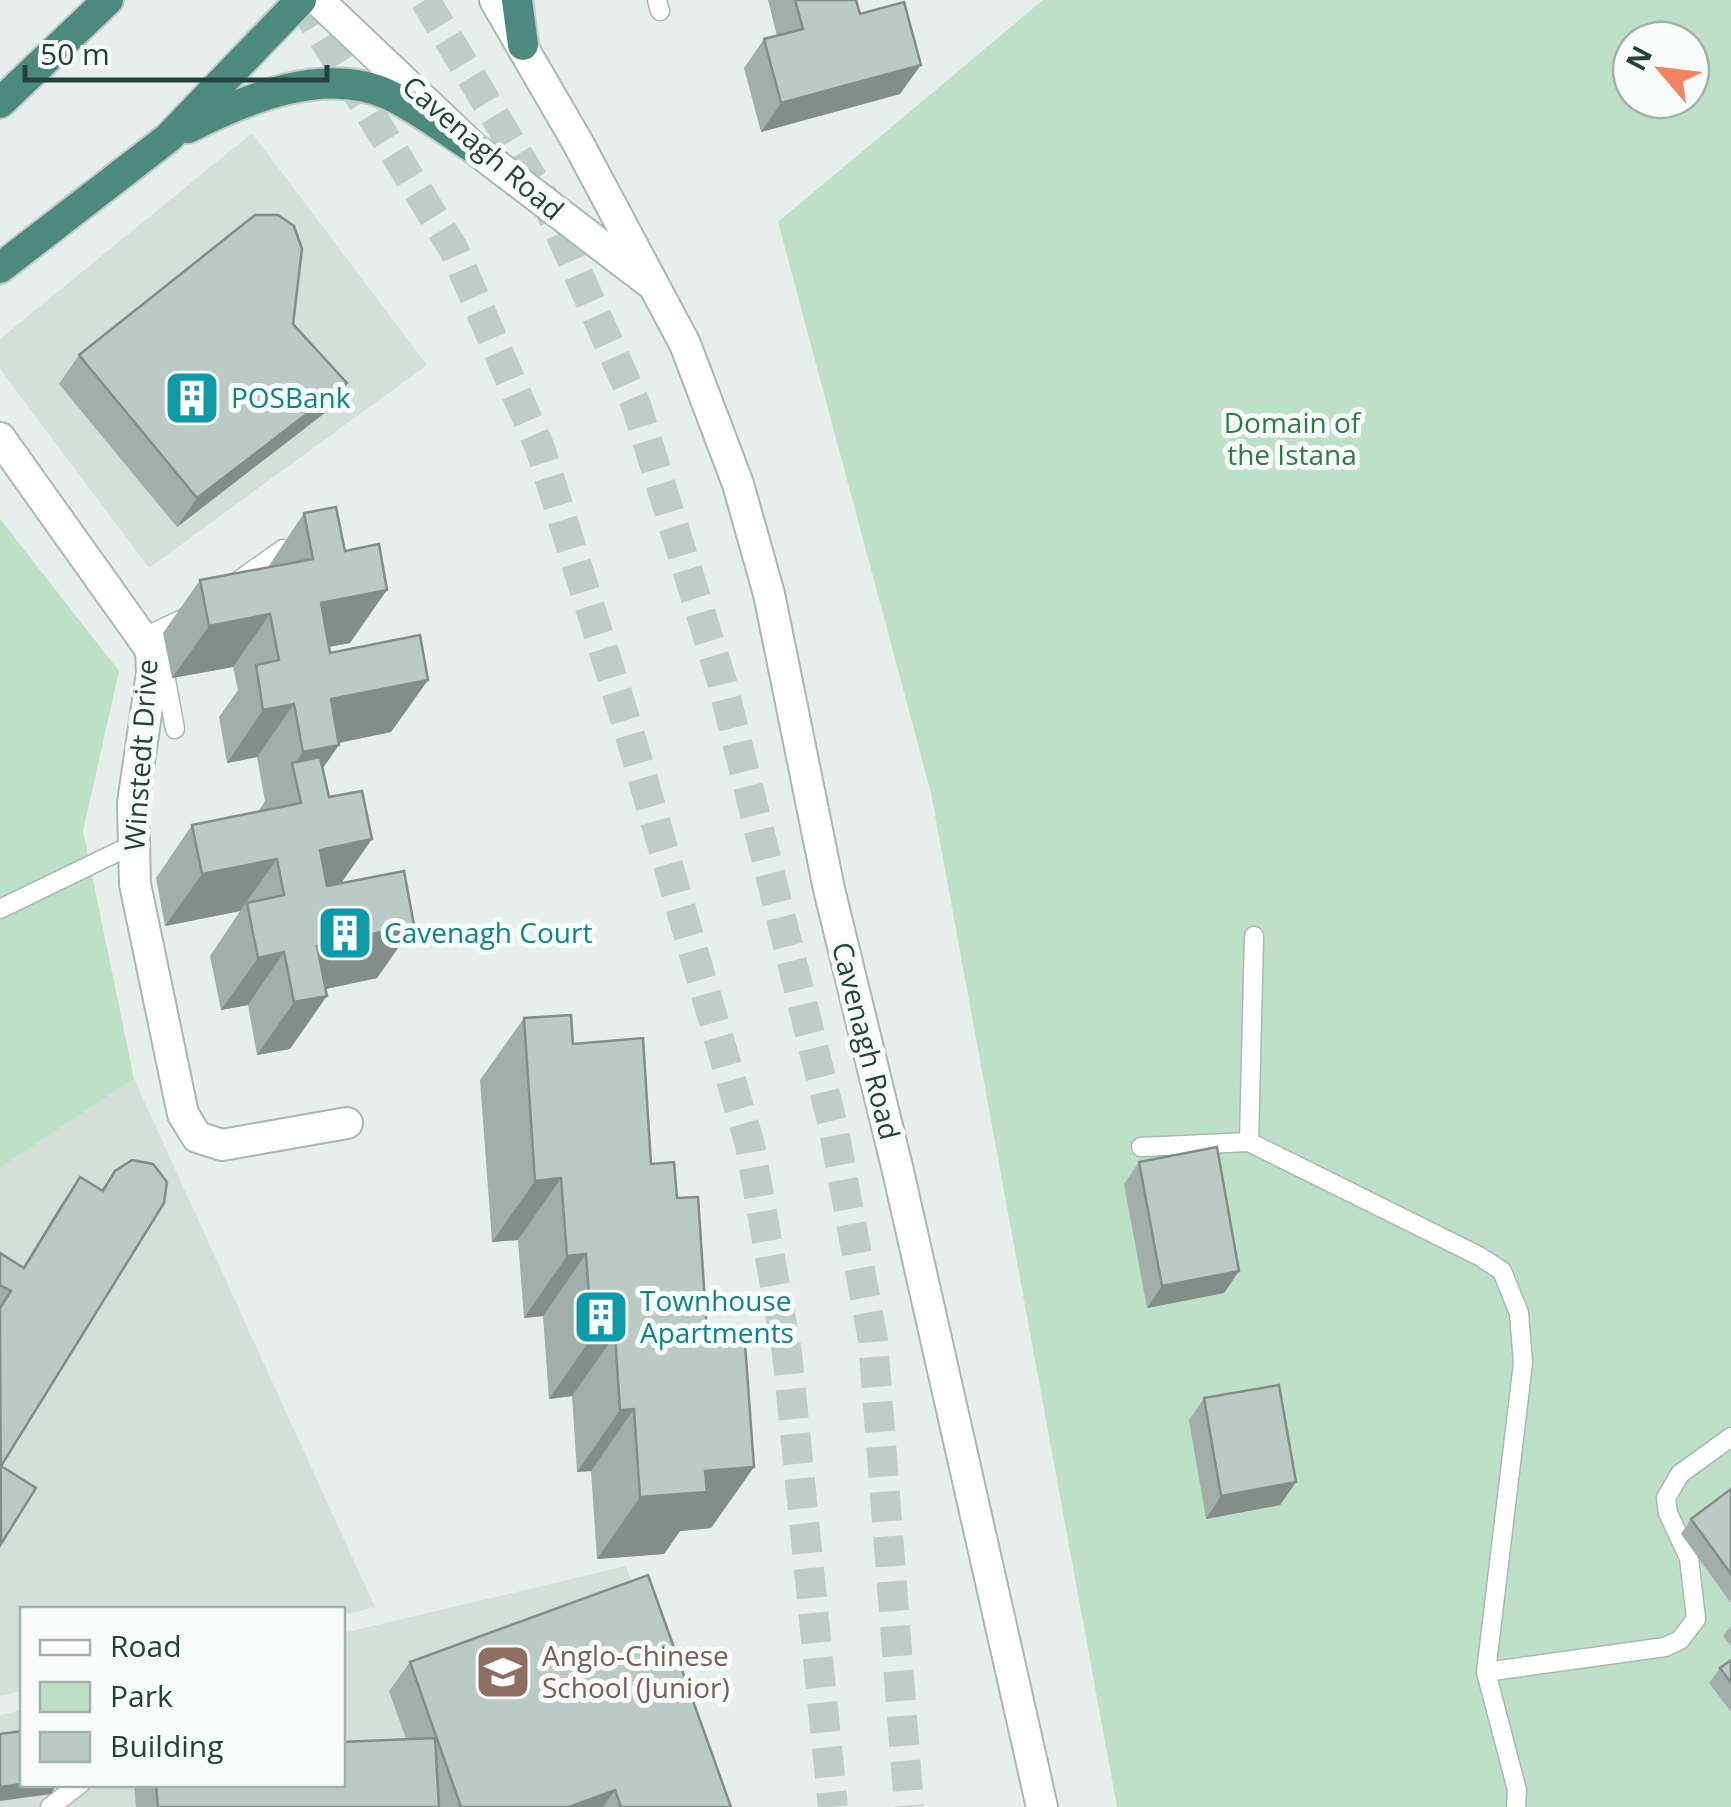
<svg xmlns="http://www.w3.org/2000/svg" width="1731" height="1807" font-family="'Open Sans',sans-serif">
<rect width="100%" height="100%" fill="#e6efeb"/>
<g fill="#d4dfda">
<polygon points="252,133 427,365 149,568 0,369 0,339"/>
<polygon points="134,1079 375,1607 343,1615 342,1610 22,1610 22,1691 0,1696 0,1168"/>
<polygon points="626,1566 711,1807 0,1807 0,1715 22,1710 22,1784 342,1784 343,1633"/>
</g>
<g fill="#bfe0c8" fill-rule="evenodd">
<path d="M1043,0H1731V1807H1117L931,793L778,222ZM1631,40H1691V100H1631Z"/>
<polygon points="0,519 119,671 83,831 134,1079 0,1168"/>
</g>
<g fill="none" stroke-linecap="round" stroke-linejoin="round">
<g stroke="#bfccc8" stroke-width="30" stroke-dasharray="30 15" stroke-linecap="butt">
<polyline points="300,0 453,248 540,448 627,725 750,1145 787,1353 833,1807"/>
<polyline points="425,0 546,201 636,405 722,682 833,1126 873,1340 909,1807"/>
</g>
<g stroke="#a8b8b2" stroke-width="21">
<g id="service">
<polyline points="657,0 660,11"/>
<polyline points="235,583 283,549"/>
<polyline points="175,729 157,631 189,616"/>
<polyline points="0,909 132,845"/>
<polyline points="1249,1142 1254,936"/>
<polyline points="1141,1147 1249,1142 1479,1256 1502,1271 1519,1313 1523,1363 1486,1672 1517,1790 1516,1807"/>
<polyline points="1486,1672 1665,1647 1680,1640 1696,1619 1689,1558 1668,1513 1666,1498 1680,1474 1731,1437"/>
<polyline points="50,1807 80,1784"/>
</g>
</g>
<g stroke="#a8b8b2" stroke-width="34">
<polyline id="minor" points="0,438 151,650 152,673 133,803 135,884 183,1114 197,1137 222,1145 347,1123"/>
</g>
<g stroke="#a8b8b2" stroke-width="34">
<g id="tertiary">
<polyline points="318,0 475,149 649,282"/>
<polyline points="495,0 578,143 685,344 738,484 769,594 829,889 898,1171 1042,1807"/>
</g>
</g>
<g stroke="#c2cac8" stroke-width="34">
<g id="trunk">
<polyline points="517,0 523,45"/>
<polyline points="0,103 108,0"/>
<path d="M188,128C246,99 324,65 389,95C419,109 447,131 475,149"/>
<polyline points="0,268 168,138 301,0"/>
</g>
</g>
<use href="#service" stroke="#fff" stroke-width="18"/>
<use href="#minor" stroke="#fff" stroke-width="30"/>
<use href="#tertiary" stroke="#fff" stroke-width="30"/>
<use href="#trunk" stroke="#4c8a7c" stroke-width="30"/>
</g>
<g fill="#a1aea9">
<polygon points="768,0 856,0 860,14 900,94 761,132 744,68 764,39 777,36"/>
<polygon points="293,324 347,383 326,412 177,527 59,384 79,355"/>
<polygon points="304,513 350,643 329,647 330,653 428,680 391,732 339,743 339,745 323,768 341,883 414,925 377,978 326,989 290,1049 257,1055 248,1005 221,1010 210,956 240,911 165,926 156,878 192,825 258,812 265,801 257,757 227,763 219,717 238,690 233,667 172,678 163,633 200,580 268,567"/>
<polygon points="524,1018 573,1044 651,1164 677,1198 708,1347 754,1467 711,1528 680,1531 664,1554 597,1559 591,1471 577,1472 572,1396 549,1399 543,1316 524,1318 518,1240 492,1242 480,1080"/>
<polygon points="1139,1162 1239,1271 1224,1293 1147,1308 1124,1184"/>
<polygon points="115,1171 1,1466 36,1488 0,1545 0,1253 23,1267 60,1206 80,1177 101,1190"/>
<polygon points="1204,1398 1296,1482 1280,1505 1206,1519 1189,1420"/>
<polygon points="1731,1489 1731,1603 1681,1534 1691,1519"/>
<polygon points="1731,1626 1731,1646 1723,1636"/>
<polygon points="1731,1660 1731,1712 1709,1683 1720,1668"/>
<polygon points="410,1662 731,1807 136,1807 134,1784 342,1784 406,1739 389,1691"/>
</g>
<g fill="#838d89">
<polygon points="921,65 900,94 761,132 781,103"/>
<polygon points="347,383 326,412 177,527 197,498"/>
<polygon points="387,590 350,643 284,655 321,603"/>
<polygon points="270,614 233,667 172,678 209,626"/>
<polygon points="428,680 391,732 303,750 331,699"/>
<polygon points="294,704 257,757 227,763 263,710"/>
<polygon points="339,745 302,797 293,766 303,752"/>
<polygon points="372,839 335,892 283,903 320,850"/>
<polygon points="277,859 240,911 165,926 202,874"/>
<polygon points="414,925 377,978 293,996 317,946"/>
<polygon points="284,952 248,1005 221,1010 258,958"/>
<polygon points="327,996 290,1049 257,1055 294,1002"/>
<polygon points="561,1178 518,1240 492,1242 535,1181"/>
<polygon points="586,1254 543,1316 524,1318 567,1256"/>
<polygon points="1239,1271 1224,1293 1147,1308 1162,1286"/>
<polygon points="615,1335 572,1396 549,1399 592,1337"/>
<polygon points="634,1409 591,1471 577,1472 620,1410"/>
<polygon points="754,1467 711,1528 680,1531 664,1554 597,1559 640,1497 705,1471"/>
<polygon points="1296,1482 1280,1505 1206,1519 1221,1496"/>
<polygon points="22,1784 57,1784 51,1794 0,1801 0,1787"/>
<polygon points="615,1790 603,1807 569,1807"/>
</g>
<g fill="#bbcac4" stroke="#838d89" stroke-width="2.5">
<polygon points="795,0 856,0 860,14 904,2 921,65 781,103 764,39 803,29"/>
<polygon points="255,215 278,215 294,226 302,249 293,324 347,383 197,498 79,355"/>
<polygon points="336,507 345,551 379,544 387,590 321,603 330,653 420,635 428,680 331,699 339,745 303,752 294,704 263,710 256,665 279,660 270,614 209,626 200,580 313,559 304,513"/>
<polygon points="320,757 329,797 362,791 372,839 320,850 327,886 404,871 414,925 317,946 327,996 294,1002 284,952 258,958 247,903 284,895 277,859 202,874 192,825 301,803 292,763"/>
<polygon points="571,1015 573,1044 643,1038 651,1164 674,1162 677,1198 698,1197 708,1347 745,1344 754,1467 705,1471 707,1492 640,1497 634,1409 620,1410 615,1335 592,1337 586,1254 567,1256 561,1178 535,1181 524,1018"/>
<polygon points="1217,1147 1239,1271 1162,1286 1139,1162"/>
<polygon points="132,1160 153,1164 167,1182 164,1203 1,1466 36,1488 1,1544 0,1308 11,1291 0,1285 0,1253 24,1268 80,1177 103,1191 115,1171"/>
<polygon points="1279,1385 1296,1482 1221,1496 1204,1398"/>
<polygon points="1731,1489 1731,1574 1691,1519"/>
<polygon points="648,1575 731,1807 621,1807 615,1790 569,1807 461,1807 410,1662"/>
<polygon points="1731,1660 1731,1683 1720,1668"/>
<polygon points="22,1731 22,1784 0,1787 0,1734"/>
<polygon points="435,1738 439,1807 158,1807 156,1784 342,1784 342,1742"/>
</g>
<defs>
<g id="building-square" transform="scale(2.875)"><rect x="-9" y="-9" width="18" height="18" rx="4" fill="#0f9aa8" stroke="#f7fbf9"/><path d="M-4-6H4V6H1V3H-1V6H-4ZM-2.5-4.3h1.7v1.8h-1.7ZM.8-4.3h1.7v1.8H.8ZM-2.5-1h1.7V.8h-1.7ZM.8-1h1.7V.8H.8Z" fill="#fff"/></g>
<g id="school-square" transform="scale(2.875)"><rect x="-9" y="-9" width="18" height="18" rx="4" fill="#8d6e63" stroke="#f7fbf9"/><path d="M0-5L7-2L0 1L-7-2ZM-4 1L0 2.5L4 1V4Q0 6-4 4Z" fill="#fff"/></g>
</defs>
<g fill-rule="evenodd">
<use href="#building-square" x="192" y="398"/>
<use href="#building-square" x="345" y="933"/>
<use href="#building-square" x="601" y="1317"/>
<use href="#school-square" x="503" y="1672"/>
</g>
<g text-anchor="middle" stroke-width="10" stroke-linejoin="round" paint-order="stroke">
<g font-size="28" fill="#24423a" stroke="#f7fbf9">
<text transform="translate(483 148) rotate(41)" y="10">Cavenagh Road</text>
<text transform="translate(141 755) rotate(-86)" y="10">Winstedt Drive</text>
<text transform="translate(866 1041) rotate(76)" y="10">Cavenagh Road</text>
</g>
<g font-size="28" fill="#0d838f" stroke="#f7fbf9" text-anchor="start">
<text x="231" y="408">POSBank</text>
<text x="384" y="943">Cavenagh Court</text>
<text x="640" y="1311">Townhouse<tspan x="640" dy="32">Apartments</tspan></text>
</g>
<g font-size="28" fill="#2d7a4b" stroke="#f7fbf9">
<text x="1292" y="433">Domain of<tspan x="1292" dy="32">the Istana</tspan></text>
</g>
<g font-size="28" fill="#785e54" stroke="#f7fbf9" text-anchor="start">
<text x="542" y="1666">Anglo-Chinese<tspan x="542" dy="32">School (Junior)</tspan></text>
</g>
</g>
<rect x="20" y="1607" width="325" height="180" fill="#f7fbf9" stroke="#a3b1ad" stroke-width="2.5"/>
<rect x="40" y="1640" width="50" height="15" fill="#ffffff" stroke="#a3b1ad" stroke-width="2.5"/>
<text x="110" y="1657" font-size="30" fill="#24423a">Road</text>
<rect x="40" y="1682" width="50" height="30" fill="#bfe0c8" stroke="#a3b1ad" stroke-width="2.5"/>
<text x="110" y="1707" font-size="30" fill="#24423a">Park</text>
<rect x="40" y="1732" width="50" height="30" fill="#bbcac4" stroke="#a3b1ad" stroke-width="2.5"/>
<text x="110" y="1757" font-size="30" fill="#24423a">Building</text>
<g transform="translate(1661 70) rotate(298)"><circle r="48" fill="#f7fbf9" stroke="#a3b1ad" stroke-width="2.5"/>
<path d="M0-8L18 38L0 25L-18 38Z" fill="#f4845f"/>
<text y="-15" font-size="28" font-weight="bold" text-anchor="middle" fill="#24423a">N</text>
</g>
<path d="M25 65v15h302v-15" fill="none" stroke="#24423a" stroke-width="5"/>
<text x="40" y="65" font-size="30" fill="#24423a" stroke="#f7fbf9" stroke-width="8" paint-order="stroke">50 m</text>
</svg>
